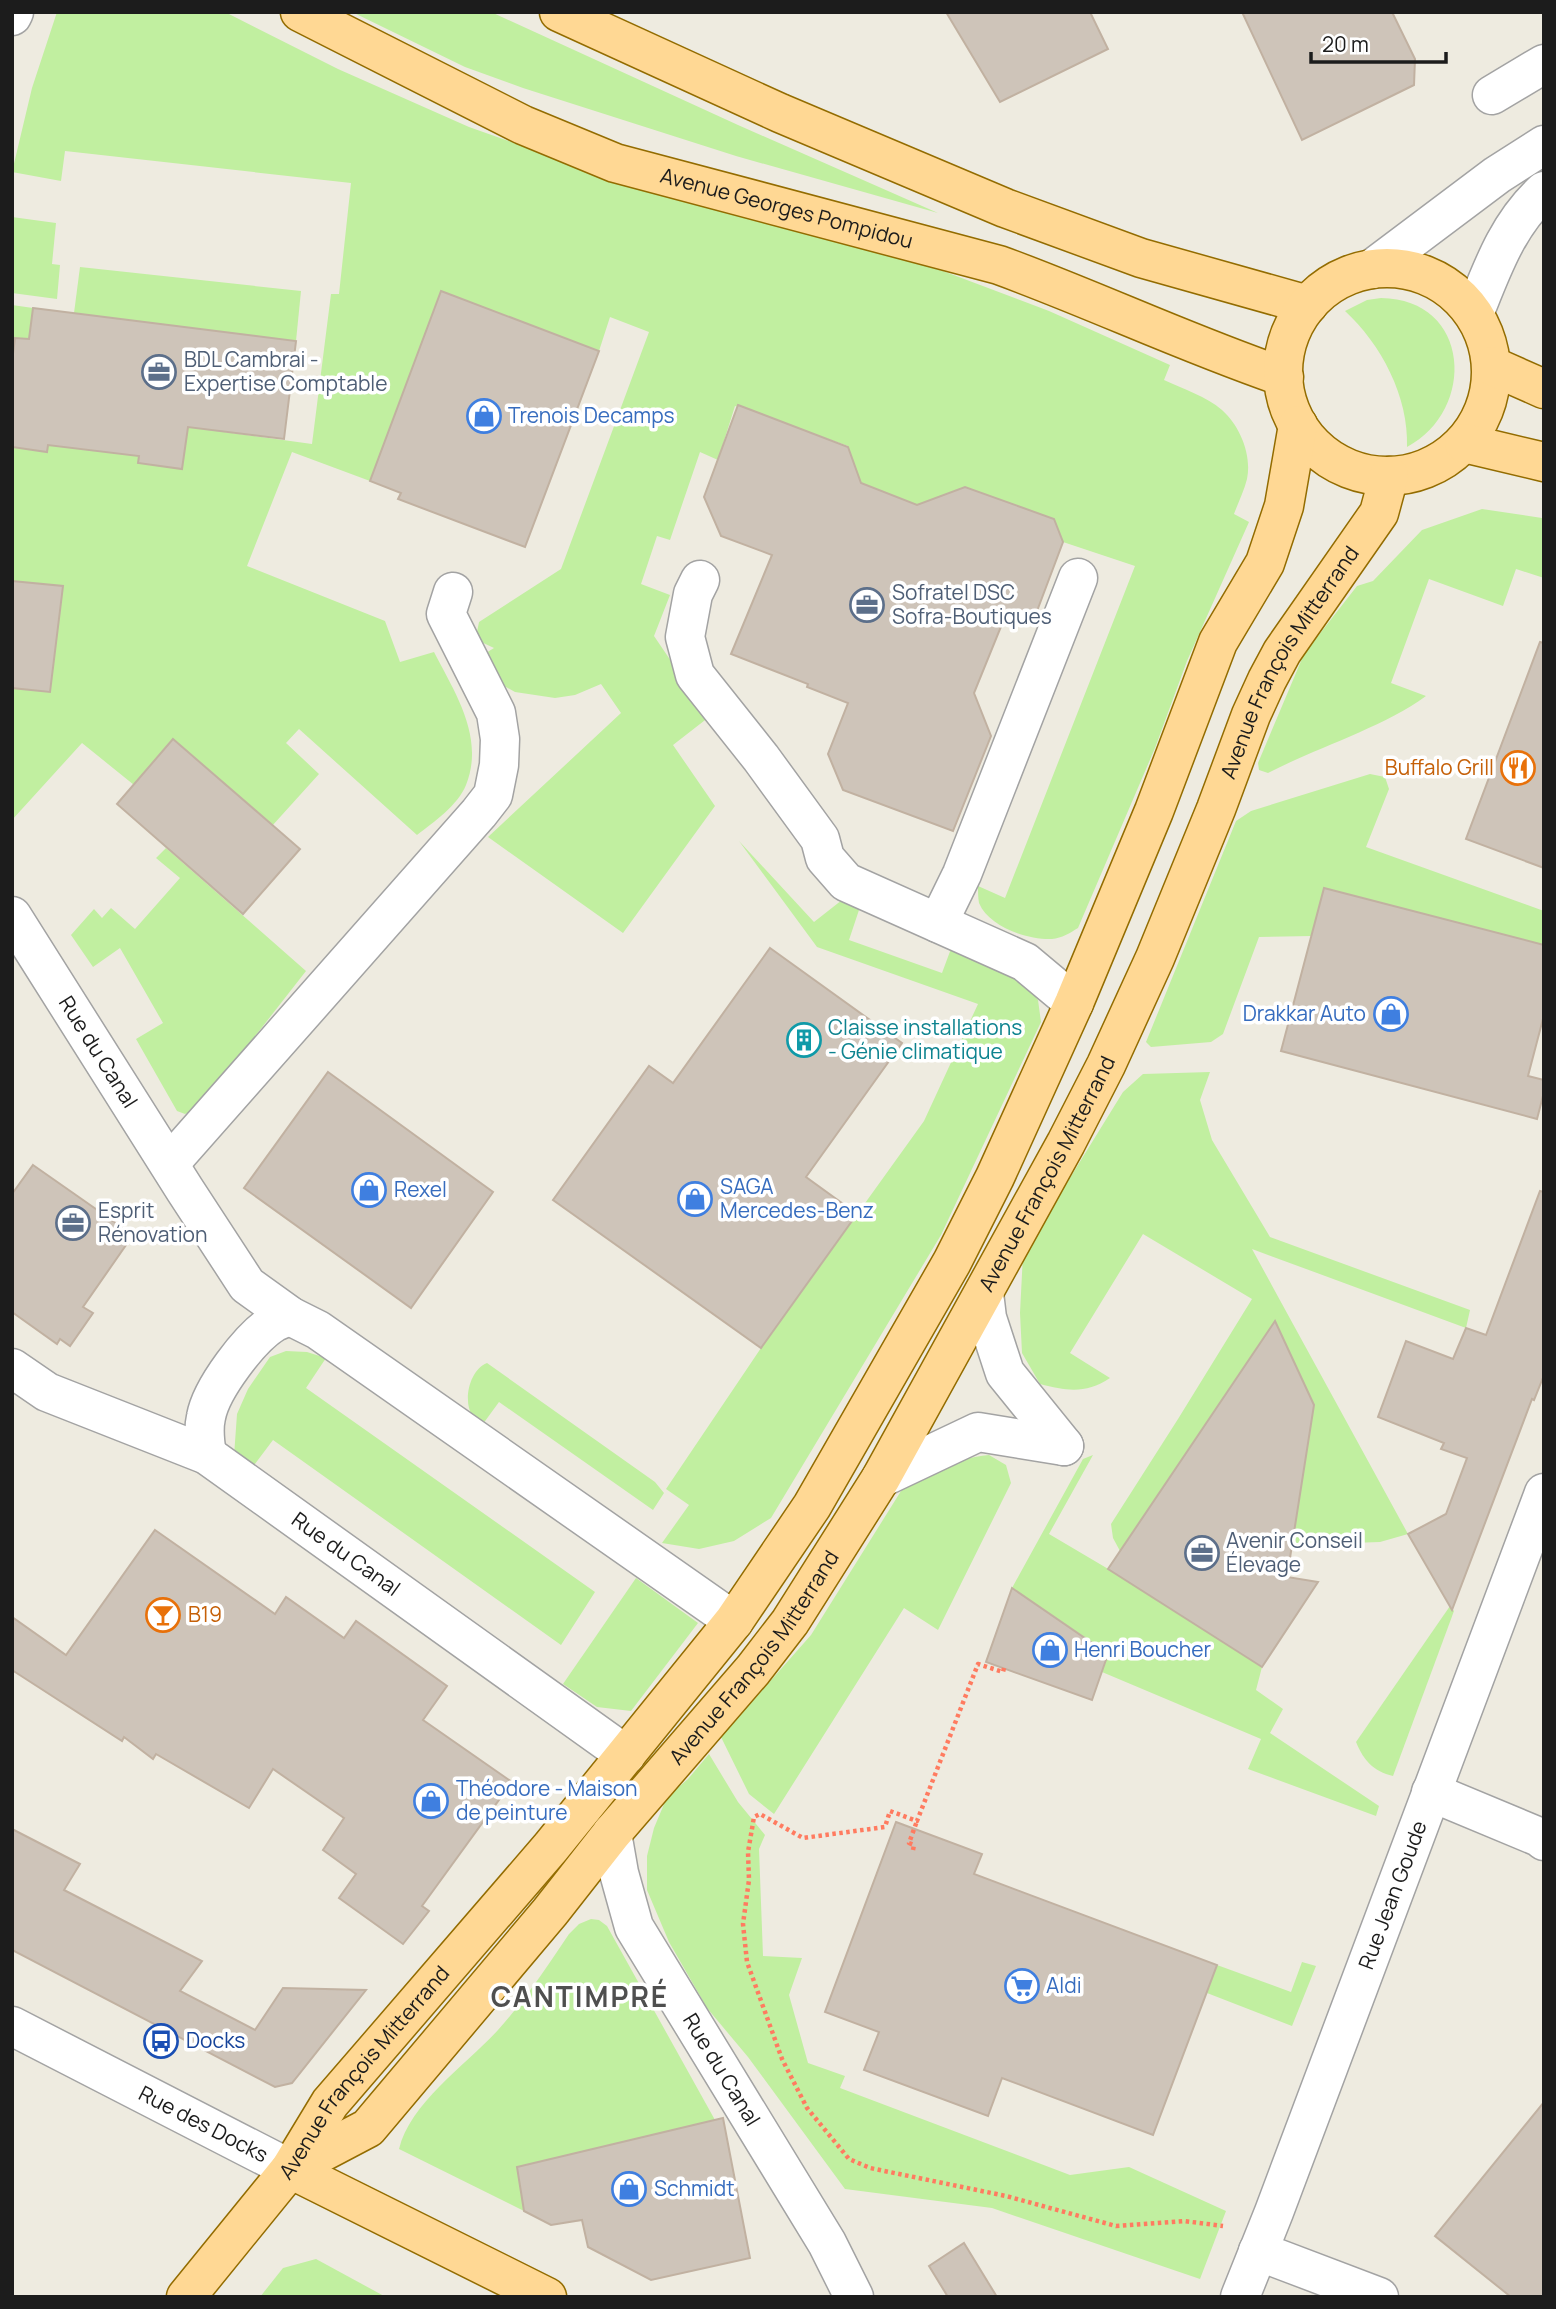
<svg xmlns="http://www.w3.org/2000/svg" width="1556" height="2309" font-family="Manrope,sans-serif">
<rect width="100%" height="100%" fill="#eeebe0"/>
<g fill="#c1efa0">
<path d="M57,12H225L338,69L469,127L610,177L943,271L1049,311L1170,365L1164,380C1183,389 1206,396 1222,410C1240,426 1252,455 1247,479C1244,491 1238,503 1234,514L1249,522L1187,661L1155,748L1078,928C1070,933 1062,938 1052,939C1028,940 989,927 979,903C978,898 978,891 978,886L1005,898L1135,566L1063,542L1054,519L927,509L861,483L848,446L735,406L718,460L700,452L670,540L657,536L641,584L670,595L654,636L709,717L673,745L715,806L623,933L488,837L621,713L601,684L575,695L555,698L515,692L497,682L481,656L494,648L479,641L477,632L479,622L561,569L649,332L610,317L599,351L442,292L370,481L292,452L247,566L385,621L400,662L434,652C455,693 485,737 466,785C458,805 434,822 417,835L299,729L286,743L319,774L272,826L134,785L82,743L12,820V688L50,692L62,587L12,581V447L47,451L48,445L139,456L138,463L182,469L188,427L312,444L331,294H339L351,183L65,151L61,181L12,172L32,88Z"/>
<polygon points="352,12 491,12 738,125 938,213 736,156 523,88 465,67"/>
<polygon points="12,217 56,223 52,264 60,265 57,299 12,293"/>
<polygon points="80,267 301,291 296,341 74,313"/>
<path d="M1381,298C1471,299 1477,410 1407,447C1409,397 1381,344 1345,311L1367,300Z"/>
<polygon points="12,305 33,308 29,339 15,338 12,362"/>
<path d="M1482,509L1542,518L1544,515V578L1516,569L1503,606L1429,579L1391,683L1426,696C1382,728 1318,747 1268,773L1259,770L1258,763L1304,654L1357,586L1373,581L1422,530Z"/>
<polygon points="1370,774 1385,777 1389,789 1366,847 1544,911 1544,945 1325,888 1312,936 1259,937 1223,1034 1211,1042 1151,1047 1146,1042 1236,821 1251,811"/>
<polygon points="739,841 814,922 842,900 860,907 849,940 942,973 952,946 1022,978 1038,1000 1041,1022 941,1235 771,1518 734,1541 699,1549 662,1543 689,1505 666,1489 761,1348 924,1121 978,1004 817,947"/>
<polygon points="166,848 306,971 199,1108 185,1114 177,1111 136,1039 163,1023 120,948 93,967 71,935 94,909 102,918 111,908 135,929 180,878 156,858"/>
<path d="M1210,1072L1200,1100L1212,1140L1270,1237L1470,1310L1466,1328L1252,1249L1408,1534L1380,1542L1292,1545L1314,1405L1275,1322L1120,1551L1113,1538L1111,1524L1178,1419L1252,1299L1143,1234L1070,1353L1110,1378C1086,1394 1067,1391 1040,1384L1022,1353L1020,1313L1023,1254L1123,1092L1143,1074Z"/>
<polygon points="286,1351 307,1352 326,1358 306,1388 595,1592 561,1645 273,1440 252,1468 234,1456 237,1414 248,1389 270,1357"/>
<path d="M487,1363L655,1482L664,1493L653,1510L499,1402L480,1428C475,1422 471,1416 469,1408C465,1392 472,1369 487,1363Z"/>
<path d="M989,1455L1006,1465L1011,1483L938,1630L904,1608L774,1814L749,1794L721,1737L811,1635L901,1491C928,1470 954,1459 989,1455Z"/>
<polygon points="1093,1455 1049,1534 1154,1596 1262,1667 1256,1690 1283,1709 1270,1733 1379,1806 1376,1816 1248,1769 1261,1739 1102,1672 1108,1653 1012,1588 1083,1459"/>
<polygon points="636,1578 698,1623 631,1711 597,1707 563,1684"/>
<path d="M1450,1606L1454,1611L1393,1776C1373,1771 1364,1761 1356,1742Z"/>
<polygon points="709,1754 738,1802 765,1835 759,1849 763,1956 802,1958 789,1995 808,2063 845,2076 840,2088 1070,2175 1129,2167 1226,2211 1200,2279 992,2208 845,2189 748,2057 707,2008 669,1942 647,1890 647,1856 654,1828 667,1797 688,1779"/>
<path d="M591,1919L599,1920L607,1926L715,2120L517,2167L524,2211L399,2149C410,2103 466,2065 498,2030C525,2000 547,1967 569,1934L579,1924Z"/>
<polygon points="1302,1962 1316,1966 1292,2026 1207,1993 1217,1965 1291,1992"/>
<polygon points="316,2259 384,2296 384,2297 260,2297 283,2268"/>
</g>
<g fill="#cec4b9" stroke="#c1b1a1" stroke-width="2">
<polygon points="946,12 1090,12 1108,49 1000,102"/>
<polygon points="1242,12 1392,12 1415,59 1414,85 1302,140"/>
<polygon points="441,291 599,351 525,547 398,499 401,493 370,481"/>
<polygon points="33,308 296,341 284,439 188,427 182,469 138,463 139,456 48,445 47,452 12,447 12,362 15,338 29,339"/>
<polygon points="738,405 848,447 861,483 917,505 965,487 1054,519 1063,542 1037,611 1002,624 974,693 991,736 953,831 843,790 828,754 848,703 807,687 808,684 731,654 772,555 721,536 704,497"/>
<polygon points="12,581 63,586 50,692 12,688"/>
<polygon points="1540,642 1544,643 1544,868 1466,839"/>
<polygon points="173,739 300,849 243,914 117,804"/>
<polygon points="1324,888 1544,945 1544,1015 1528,1076 1544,1080 1544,1092 1537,1119 1281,1051"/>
<polygon points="770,948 902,1043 806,1177 857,1214 761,1348 553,1200 649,1066 673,1083"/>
<polygon points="328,1072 493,1192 411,1308 244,1188"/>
<polygon points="33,1165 133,1235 83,1307 93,1313 70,1346 60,1339 57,1344 12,1312 12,1194"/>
<polygon points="1540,1191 1544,1192 1544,1375 1534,1400 1532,1399 1452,1610 1408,1534 1446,1514 1467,1458 1441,1449 1444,1443 1378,1417 1406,1341 1453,1359 1466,1328 1486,1335"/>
<polygon points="1275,1321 1314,1405 1287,1577 1318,1582 1262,1667 1108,1569"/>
<polygon points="155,1530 275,1614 286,1597 344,1638 356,1621 447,1686 423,1720 512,1782 422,1906 429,1911 403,1944 339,1898 356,1874 323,1850 344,1818 273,1769 249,1808 156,1754 153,1759 124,1737 122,1741 12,1670 12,1617 66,1655"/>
<polygon points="1012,1588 1108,1654 1092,1700 986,1662"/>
<polygon points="896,1822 982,1854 974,1874 1217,1965 1153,2135 1002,2078 988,2116 864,2070 879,2032 825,2012"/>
<polygon points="12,1829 80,1864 64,1890 202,1961 180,1991 255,2030 283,1988 366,1990 292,2083 275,2087 12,1950"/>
<polygon points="1544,2102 1544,2297 1511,2297 1435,2236"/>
<polygon points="723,2118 750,2258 651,2280 588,2247 582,2220 551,2225 524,2211 517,2167"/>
<polygon points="964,2243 997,2297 948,2297 929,2266"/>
</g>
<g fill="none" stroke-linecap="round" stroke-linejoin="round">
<g stroke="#a3a3a3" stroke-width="41">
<g id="minor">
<polyline points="12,16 14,12"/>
<polyline points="1492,95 1544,64"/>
<polyline points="1372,269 1497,175 1544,145"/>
<path d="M1474,314C1492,269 1507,225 1544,191"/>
<polyline points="700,580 693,594 685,637 695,675 761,758 820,839 825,858 846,882 1025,962 1074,1003"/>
<path id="s1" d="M12,916L185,1190L247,1285L290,1316L318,1330L734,1621"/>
<polyline points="938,923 962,874 1078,578"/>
<polyline points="170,1163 479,813 493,795 499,765 500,739 496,713 446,614 453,592"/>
<polyline points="984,1293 987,1318 1005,1373 1064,1446"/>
<path id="s2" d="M12,1368L47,1392L207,1455L626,1755"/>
<path d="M207,1455C205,1443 203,1430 206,1417C211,1389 250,1337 275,1322C279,1320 285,1318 290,1316"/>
<polyline points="881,1478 978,1432 1064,1446"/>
<polyline points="1431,1792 1539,1837 1544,1841"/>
<path id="s3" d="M612,1833L619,1873L634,1927L827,2243L854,2297"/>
<path id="s4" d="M12,2026L290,2169"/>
<polyline points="1258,2251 1379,2297"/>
<path id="s5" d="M1240,2297L1274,2212L1544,1493"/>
</g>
</g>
<g stroke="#936c00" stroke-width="41">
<g id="major">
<path id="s6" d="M300,12L523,125L615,163L999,265C1095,300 1187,344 1284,377"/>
<polyline points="559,12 780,113 1005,208 1141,258 1308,305"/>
<circle cx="1387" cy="372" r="104"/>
<polyline points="1492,366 1544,389"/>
<polyline points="1464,443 1544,462"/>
<path id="s7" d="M292,2168L368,2128L550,1912L612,1833L753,1670L790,1622L881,1478L1066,1143L1106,1065L1155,958L1216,809L1251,715L1267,680L1282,652L1379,513L1389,476"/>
<polyline points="290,2169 547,2297"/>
<path id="s8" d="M186,2297L290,2169L330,2103L551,1847L734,1621L812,1506L952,1262L995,1177L1074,1003L1154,811L1218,642L1265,563L1284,506L1298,425"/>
</g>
</g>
<g stroke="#ff7b60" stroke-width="4.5" stroke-dasharray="3.5 3.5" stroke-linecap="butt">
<polyline points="1004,1668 1003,1672 978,1664 917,1821 890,1811 885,1827 803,1838 760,1814 754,1817 748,1852 749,1880 743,1924 747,1962 782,2059 807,2108 849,2159 870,2168 1006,2196 1116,2226 1184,2221 1223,2226"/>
<polyline points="913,1850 914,1845 909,1843 917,1821"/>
</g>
<use href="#minor" stroke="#fff" stroke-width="38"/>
<use href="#major" stroke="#ffd894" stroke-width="38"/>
</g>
<defs>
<g id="office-ring" transform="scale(1.75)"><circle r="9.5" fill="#fff" stroke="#5c6f8a" stroke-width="1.5"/><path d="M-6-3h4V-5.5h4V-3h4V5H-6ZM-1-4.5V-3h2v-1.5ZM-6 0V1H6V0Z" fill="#5c6f8a"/></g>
<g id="shop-ring" transform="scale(1.75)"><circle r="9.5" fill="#fff" stroke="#3f7fe0" stroke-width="1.5"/><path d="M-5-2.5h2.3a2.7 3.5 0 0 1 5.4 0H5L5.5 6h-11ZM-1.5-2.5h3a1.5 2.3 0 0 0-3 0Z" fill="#3f7fe0"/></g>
<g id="restaurant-ring" transform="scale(1.75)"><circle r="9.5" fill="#fff" stroke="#e8710a" stroke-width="1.5"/><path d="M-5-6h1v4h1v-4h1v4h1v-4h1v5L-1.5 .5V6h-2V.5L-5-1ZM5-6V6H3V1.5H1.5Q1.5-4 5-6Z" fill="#e8710a"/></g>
<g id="building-ring" transform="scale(1.75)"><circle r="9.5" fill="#fff" stroke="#0f9aa8" stroke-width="1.5"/><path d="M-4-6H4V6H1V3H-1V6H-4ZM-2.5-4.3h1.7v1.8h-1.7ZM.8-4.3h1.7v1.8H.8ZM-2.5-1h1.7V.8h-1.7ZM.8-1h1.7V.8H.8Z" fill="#0f9aa8"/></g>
<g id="bar-ring" transform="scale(1.75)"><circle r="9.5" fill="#fff" stroke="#e8710a" stroke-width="1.5"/><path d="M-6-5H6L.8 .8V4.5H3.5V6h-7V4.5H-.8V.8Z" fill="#e8710a"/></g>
<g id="supermarket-ring" transform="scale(1.75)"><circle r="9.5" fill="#fff" stroke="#3f7fe0" stroke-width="1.5"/><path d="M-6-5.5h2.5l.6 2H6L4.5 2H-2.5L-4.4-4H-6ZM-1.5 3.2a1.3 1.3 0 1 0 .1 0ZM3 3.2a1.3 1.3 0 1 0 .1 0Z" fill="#3f7fe0"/></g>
<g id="bus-ring" transform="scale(1.75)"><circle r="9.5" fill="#fff" stroke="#1a4fb4" stroke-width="1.5"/><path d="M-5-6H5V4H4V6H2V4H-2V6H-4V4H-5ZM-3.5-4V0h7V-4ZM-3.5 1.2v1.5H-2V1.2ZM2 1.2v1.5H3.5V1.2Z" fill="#1a4fb4"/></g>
</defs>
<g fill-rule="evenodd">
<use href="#office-ring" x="159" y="372"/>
<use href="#shop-ring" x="484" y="416"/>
<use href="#office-ring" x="867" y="605"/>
<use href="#restaurant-ring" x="1518" y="768"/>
<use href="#shop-ring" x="1391" y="1014"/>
<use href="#building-ring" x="804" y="1040"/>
<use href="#shop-ring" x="369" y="1190"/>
<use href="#shop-ring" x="695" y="1199"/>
<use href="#office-ring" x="73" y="1223"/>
<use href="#office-ring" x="1202" y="1553"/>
<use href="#bar-ring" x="163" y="1615"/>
<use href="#shop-ring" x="1050" y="1650"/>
<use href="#shop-ring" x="431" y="1801"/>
<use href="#supermarket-ring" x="1022" y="1986"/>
<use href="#bus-ring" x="161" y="2041"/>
<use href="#shop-ring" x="629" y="2189"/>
</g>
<g text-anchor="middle" stroke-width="7" stroke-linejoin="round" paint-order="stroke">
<g font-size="21" fill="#1c1c1c" stroke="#fff">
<text dy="7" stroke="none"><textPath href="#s6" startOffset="527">Avenue Georges Pompidou</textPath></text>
<text dy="7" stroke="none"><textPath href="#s7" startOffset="1829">Avenue François Mitterrand</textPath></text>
<text dy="7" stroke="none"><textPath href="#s1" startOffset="161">Rue du Canal</textPath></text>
<text dy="7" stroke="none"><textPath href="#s7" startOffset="1262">Avenue François Mitterrand</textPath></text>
<text dy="7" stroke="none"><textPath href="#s2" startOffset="385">Rue du Canal</textPath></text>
<text dy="7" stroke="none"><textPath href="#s7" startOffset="695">Avenue François Mitterrand</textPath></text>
<text dy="7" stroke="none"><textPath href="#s5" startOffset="430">Rue Jean Goude</textPath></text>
<text dy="7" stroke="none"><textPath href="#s8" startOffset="287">Avenue François Mitterrand</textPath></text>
<text dy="7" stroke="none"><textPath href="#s3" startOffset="264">Rue du Canal</textPath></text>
<text dy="7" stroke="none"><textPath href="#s4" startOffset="215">Rue des Docks</textPath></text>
</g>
<g font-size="21" fill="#4e5e75" stroke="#fff" text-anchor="start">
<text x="184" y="367">BDL Cambrai -<tspan x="184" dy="24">Expertise Comptable</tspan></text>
<text x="892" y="600">Sofratel DSC<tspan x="892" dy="24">Sofra-Boutiques</tspan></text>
<text x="98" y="1218">Esprit<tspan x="98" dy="24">Rénovation</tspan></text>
<text x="1226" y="1548">Avenir Conseil<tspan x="1226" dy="24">Élevage</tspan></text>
</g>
<g font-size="21" fill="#366cbe" stroke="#fff" text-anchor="start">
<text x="508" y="423">Trenois Decamps</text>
<text x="1366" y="1021" text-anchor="end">Drakkar Auto</text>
<text x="720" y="1194">SAGA<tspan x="720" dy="24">Mercedes-Benz</tspan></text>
<text x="394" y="1197">Rexel</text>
<text x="1074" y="1657">Henri Boucher</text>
<text x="456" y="1796">Théodore - Maison<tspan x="456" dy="24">de peinture</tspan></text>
<text x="1046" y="1993">Aldi</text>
<text x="654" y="2196">Schmidt</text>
</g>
<g font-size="21" fill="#c56008" stroke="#fff" text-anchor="end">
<text x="1494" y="775">Buffalo Grill</text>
<text x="188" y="1622" text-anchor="start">B19</text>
</g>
<g font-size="21" fill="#0d838f" stroke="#fff" text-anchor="start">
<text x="828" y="1035">Claisse installations<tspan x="828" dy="24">- Génie climatique</tspan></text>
</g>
<g font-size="21" fill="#164399" stroke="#fff" text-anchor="start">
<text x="186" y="2048">Docks</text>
</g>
<g font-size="28" font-weight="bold" letter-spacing="2" fill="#4f4f4f" stroke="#fff">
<text x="580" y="2007">CANTIMPRÉ</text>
</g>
</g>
<rect width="1556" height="2309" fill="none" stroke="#1c1c1c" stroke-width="28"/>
<path d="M1311 52v10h135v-10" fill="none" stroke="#1c1c1c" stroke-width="3.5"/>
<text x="1322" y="52" font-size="21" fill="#1c1c1c" stroke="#ffffff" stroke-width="5" paint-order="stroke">20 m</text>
</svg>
